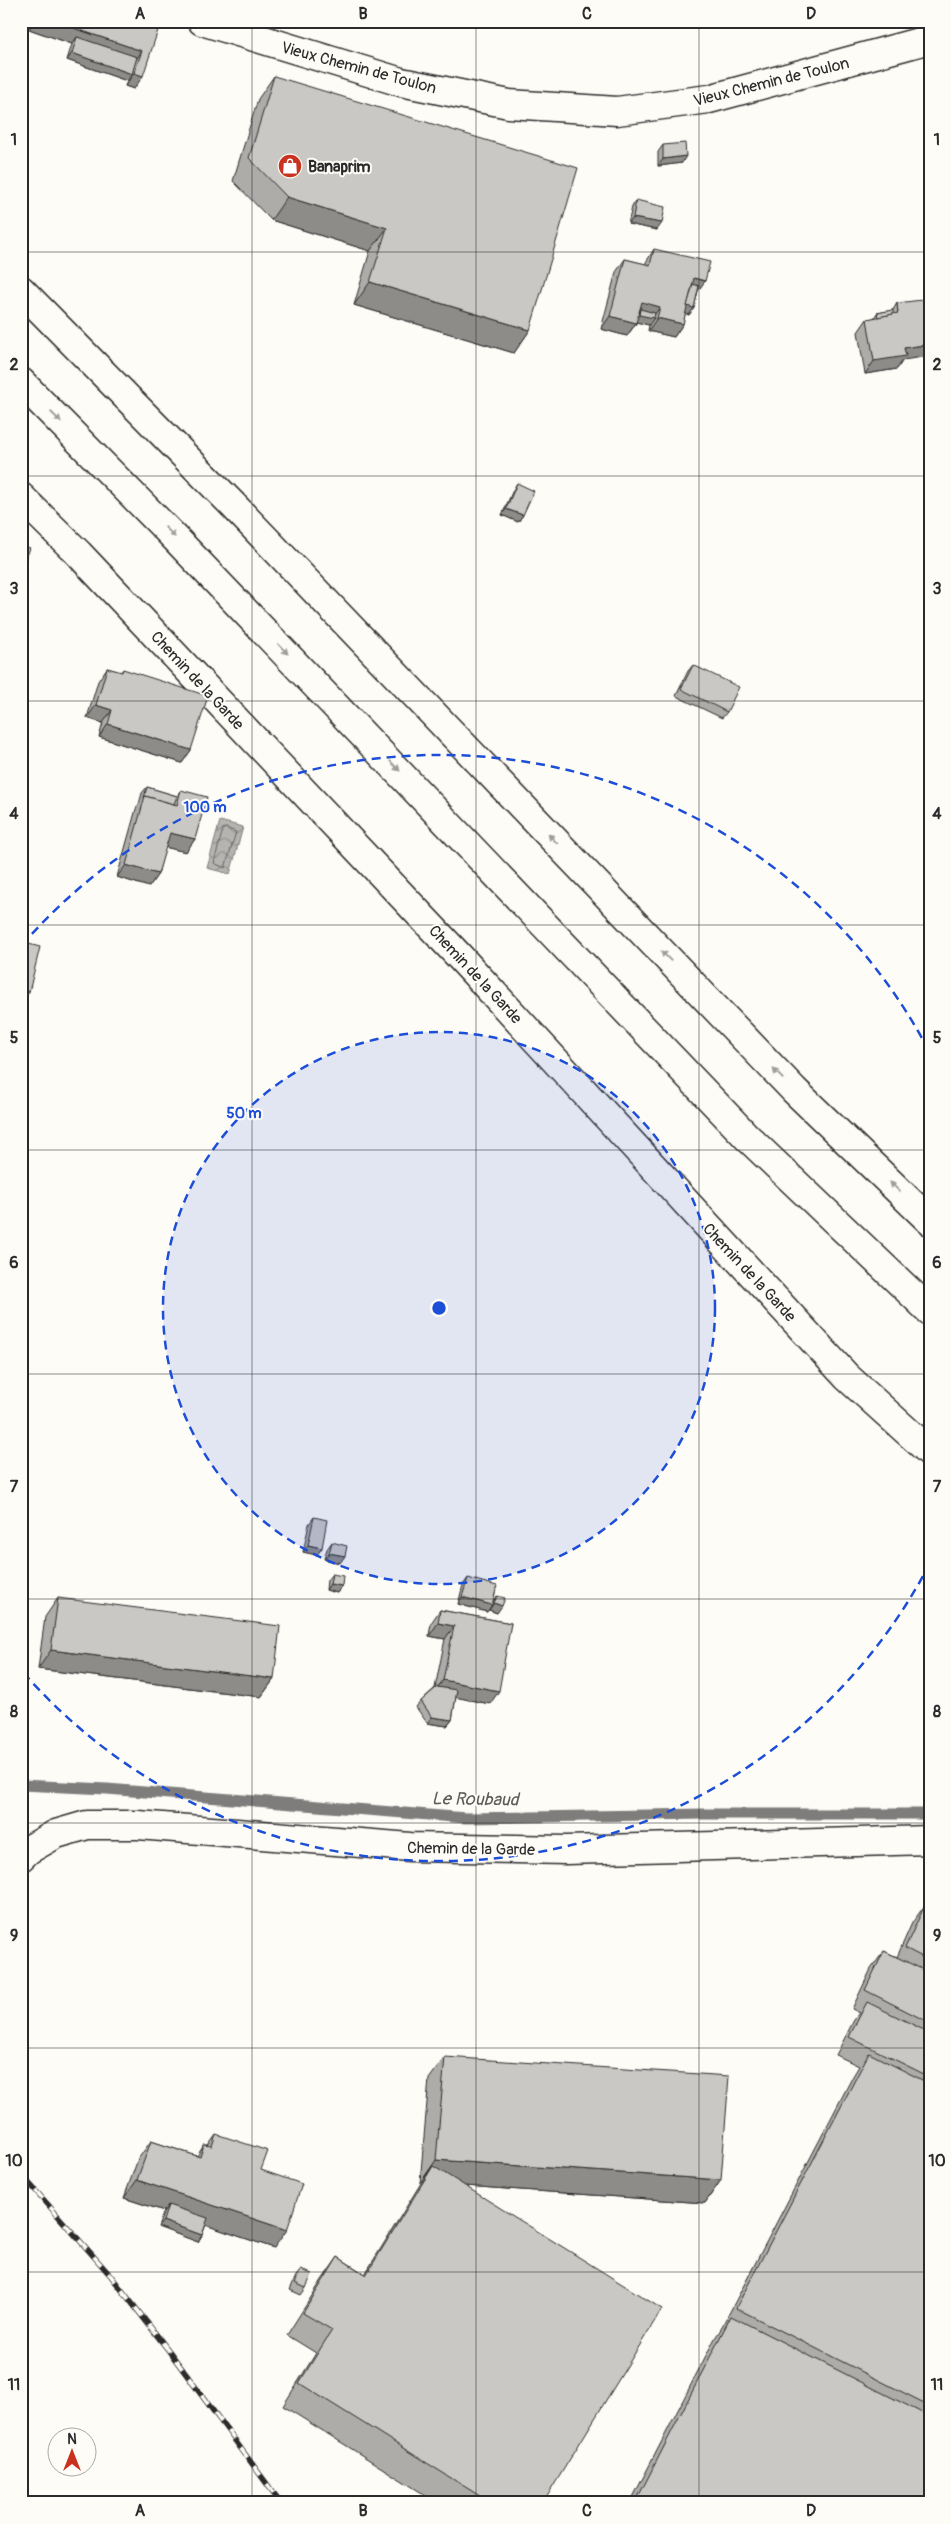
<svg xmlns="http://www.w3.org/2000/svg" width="951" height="2524" font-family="Pangolin,sans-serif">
<defs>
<pattern id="water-waves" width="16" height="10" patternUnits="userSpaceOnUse" patternTransform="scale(1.25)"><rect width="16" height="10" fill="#b5b4b1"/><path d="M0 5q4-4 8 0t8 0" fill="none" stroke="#939390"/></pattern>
</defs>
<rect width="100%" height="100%" fill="#fdfcf7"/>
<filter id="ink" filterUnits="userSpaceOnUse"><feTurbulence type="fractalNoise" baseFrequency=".02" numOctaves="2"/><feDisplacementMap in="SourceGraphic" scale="10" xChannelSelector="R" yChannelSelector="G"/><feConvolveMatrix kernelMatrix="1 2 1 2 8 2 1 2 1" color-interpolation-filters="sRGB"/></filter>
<g filter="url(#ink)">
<polygon fill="url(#water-waves)" stroke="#7e7d7b" points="220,821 243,827 230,874 207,868"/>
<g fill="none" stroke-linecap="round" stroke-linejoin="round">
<polygon stroke="#626261" stroke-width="1" points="226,828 236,832 225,868 214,863 223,829"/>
<polyline stroke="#7e7d7b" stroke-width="11" points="21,1785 107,1789 466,1818 704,1814 930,1814"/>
<g stroke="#2b2b2b" stroke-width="31">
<g id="street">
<polyline points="21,497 79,554 458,955 847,1377 930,1452"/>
<polyline points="21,1857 28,1850 56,1834 87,1825 138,1825 410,1847 566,1850 930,1840"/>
</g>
</g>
<g stroke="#2b2b2b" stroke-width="31">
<polyline id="secondary" points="202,21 401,82 509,104 617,111 709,99 930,39"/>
</g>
<g stroke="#2b2b2b" stroke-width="31">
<g id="highway">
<polyline points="21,290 233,505 794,1090 930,1221"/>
<polyline points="21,382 176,539 747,1137 930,1311"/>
</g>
</g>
<use href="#street" stroke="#fdfcf7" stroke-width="28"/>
<use href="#secondary" stroke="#fdfcf7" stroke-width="28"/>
<use href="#highway" stroke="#fdfcf7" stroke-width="28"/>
<g stroke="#2b2b2b" stroke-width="5.5">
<polyline id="rail" points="21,2174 111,2276 169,2351 281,2503"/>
</g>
<use href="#rail" stroke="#fdfcf7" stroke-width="4" stroke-dasharray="11" stroke-linecap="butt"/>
</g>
<g fill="#adaca9" stroke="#2b2b2b">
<polygon points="32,21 153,21 134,89 125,86 127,81 67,60 72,44 29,29"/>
<polygon points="274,76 530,330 514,353 354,305 370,251 271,220 233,181 258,99"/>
<polygon points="663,145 682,163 658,166 658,152"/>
<polygon points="636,200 657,230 628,224 632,207"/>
<polygon points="654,249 698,291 694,308 689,315 685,313 683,324 674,337 648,331 649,325 637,322 627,336 601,329 616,272 625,259 645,264"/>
<polygon points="897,303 903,360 897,369 865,374 858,332 867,319 874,318 877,313 893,310"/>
<polygon points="517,483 523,515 518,522 502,515 513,490"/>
<polygon points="693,665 727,712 722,718 676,696 688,671"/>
<polygon points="107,668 121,672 123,669 191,750 182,763 99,737 103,723 87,718 98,681"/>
<polygon points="147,787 177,796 181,790 195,839 186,852 165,847 158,874 149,887 117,877 136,809 139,804 142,793"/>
<polygon points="314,1517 317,1555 303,1552 309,1524"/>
<polygon points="332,1542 340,1563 324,1559 327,1549"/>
<polygon points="332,1574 342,1586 337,1593 326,1590 327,1580"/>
<polygon points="468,1578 492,1603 497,1596 497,1613 489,1610 490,1607 487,1612 458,1604 463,1585"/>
<polygon points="58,1598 274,1679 261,1697 38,1669 45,1617"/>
<polygon points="440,1610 511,1623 490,1704 456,1697 452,1720 447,1726 427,1723 416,1707 421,1701 435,1688 445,1639 429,1636 431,1623"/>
<polygon points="930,1898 930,2503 630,2503 715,2338 721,2329 853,2076 859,2066 836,2055 854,2020 860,2013 852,2009 871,1969 884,1951 897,1957 912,1923 925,1905 926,1905"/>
<polygon points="445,2057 721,2180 705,2203 465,2186 543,2503 438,2503 283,2406 316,2353 287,2335 322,2280 338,2257 365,2274 421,2183 420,2183 429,2079"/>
<polygon points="216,2134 261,2170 274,2248 206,2225 202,2235 198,2242 158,2227 164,2211 124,2198 138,2159 151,2141 197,2156 204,2145 208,2145"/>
<polygon points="301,2270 306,2288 301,2295 290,2290 296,2276"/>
</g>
<g fill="#8d8c89" stroke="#2b2b2b">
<polygon points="35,21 53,21 142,51 133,64 77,37 72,44 29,29"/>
<polygon points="72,53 132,74 127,81 67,60"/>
<polygon points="134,73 143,76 134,89 125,86"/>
<polygon points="686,156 682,163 658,166 663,159"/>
<polygon points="287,197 387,228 370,251 271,220"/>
<polygon points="633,218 662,223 657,230 628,224"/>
<polygon points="694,278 705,281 696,294 688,291"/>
<polygon points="370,282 530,330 514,353 354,305"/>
<polygon points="642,302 660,307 652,318 654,318 649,325 631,321"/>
<polygon points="685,305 694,308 689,315 680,311"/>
<polygon points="610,316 636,323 627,336 601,329"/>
<polygon points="657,318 683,324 674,337 648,331"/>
<polygon points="930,344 930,356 903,360 897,369 865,374 874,361 904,348"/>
<polygon points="506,509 523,515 518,522 502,515"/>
<polygon points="96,705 112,710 103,723 87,718"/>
<polygon points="108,724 191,750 182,763 99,737"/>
<polygon points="170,833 195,839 186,852 160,846"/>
<polygon points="126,865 158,874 149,887 117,877"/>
<polygon points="21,990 29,992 21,1003"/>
<polygon points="308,1545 322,1548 317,1555 303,1552"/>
<polygon points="329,1553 345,1556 340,1563 324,1559"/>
<polygon points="330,1584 342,1586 337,1593 326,1590"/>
<polygon points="462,1597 492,1605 487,1612 458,1604"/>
<polygon points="494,1603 502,1606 497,1613 489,1610"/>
<polygon points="438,1623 454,1626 445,1639 429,1636"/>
<polygon points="51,1650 274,1679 261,1697 38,1669"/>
<polygon points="443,1680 499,1691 490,1704 434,1693"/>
<polygon points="432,1717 452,1720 447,1726 427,1723"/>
<polygon points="436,2160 721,2180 705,2203 422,2183 433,2166 420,2183"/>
<polygon points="137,2180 287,2230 274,2248 166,2212 168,2205 164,2211 124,2198"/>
<polygon points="163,2221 202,2235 198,2242 158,2227"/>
</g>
<g fill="#c9c8c4" stroke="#2b2b2b">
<polygon points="53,21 153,21 160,24 143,76 134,73 142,51"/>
<polygon points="77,37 137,57 132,74 72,53"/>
<polygon points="274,76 578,168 530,330 370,282 387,228 287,197 249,158"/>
<polygon points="685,143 686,156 663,159 663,145"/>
<polygon points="636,200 665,207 662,223 633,218"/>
<polygon points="654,249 710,262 705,281 694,278 683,324 657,318 660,307 642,302 636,323 610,316 625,259 650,265"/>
<polygon points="693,284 699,286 694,308 687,306"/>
<polygon points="930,299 930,344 904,348 906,356 874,361 867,319 898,313 897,303"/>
<polygon points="640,309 655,313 654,318 639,315"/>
<polygon points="893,310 893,314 878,317 877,313"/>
<polygon points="517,483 534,491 523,515 506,509"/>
<polygon points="21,545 30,548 21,572"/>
<polygon points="693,665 739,687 727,712 681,689"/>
<polygon points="107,668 122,672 123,669 208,696 191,750 108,724 112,710 96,705"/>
<polygon points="147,787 177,796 174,804 145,796 144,798"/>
<polygon points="181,790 207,797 195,839 170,833 158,874 126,865 145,796 177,805"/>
<polygon points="21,942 40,947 29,992 21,990"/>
<polygon points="314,1517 327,1520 322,1548 308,1545"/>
<polygon points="332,1542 347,1546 345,1556 329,1553"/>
<polygon points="332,1574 343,1576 342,1586 330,1584"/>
<polygon points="468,1578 497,1586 492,1605 462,1597"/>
<polygon points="497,1596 505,1598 502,1606 494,1603"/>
<polygon points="58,1598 280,1626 274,1679 51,1650"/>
<polygon points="440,1610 511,1623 499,1691 443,1680 454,1626 438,1623"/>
<polygon points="437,1687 457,1690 452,1720 432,1717 421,1701"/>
<polygon points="925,1905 930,1907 930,1961 905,1948"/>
<polygon points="884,1951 930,1973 930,2023 865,1990"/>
<polygon points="867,2002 930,2033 930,2077 849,2037"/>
<polygon points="869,2053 930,2084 930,2406 736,2308"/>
<polygon points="445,2057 729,2076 721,2180 436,2160"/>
<polygon points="216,2134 268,2151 261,2170 302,2184 287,2230 137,2180 151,2141 200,2157 204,2145 212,2146"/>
<polygon points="433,2166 662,2309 543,2503 491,2503 299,2383 332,2330 303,2313 338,2257 366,2275"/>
<polygon points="168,2205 208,2218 202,2235 163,2221"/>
<polygon points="301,2270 312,2274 306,2288 295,2283"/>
<polygon points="731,2316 930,2417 930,2503 635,2503"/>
</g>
<defs><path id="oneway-solid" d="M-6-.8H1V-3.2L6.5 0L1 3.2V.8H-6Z" transform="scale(1.25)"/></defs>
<g fill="#9e9e9b">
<use href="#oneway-solid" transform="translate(56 417) rotate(45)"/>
<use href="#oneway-solid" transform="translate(170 532) rotate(45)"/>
<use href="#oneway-solid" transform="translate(283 649) rotate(46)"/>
<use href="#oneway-solid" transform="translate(395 766) rotate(46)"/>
<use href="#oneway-solid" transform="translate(553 839) rotate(-134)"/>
<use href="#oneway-solid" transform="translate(666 956) rotate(-134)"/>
<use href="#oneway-solid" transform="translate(778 1074) rotate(-134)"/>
<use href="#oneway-solid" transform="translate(895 1187) rotate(-136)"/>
</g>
</g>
<path fill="none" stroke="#2b2b2b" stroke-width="1" stroke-opacity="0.55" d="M252,21V2503M476,21V2503M699,21V2503M21,252H930M21,476H930M21,701H930M21,925H930M21,1150H930M21,1374H930M21,1599H930M21,1823H930M21,2048H930M21,2272H930"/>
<circle cx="439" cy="1308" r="276" fill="#1d4ed8" fill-opacity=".12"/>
<g fill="none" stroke="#1d4ed8" stroke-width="2.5" stroke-dasharray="9 6">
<circle cx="439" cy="1308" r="276"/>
<path d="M930 1563A553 553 0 0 1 22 1671M22 945A553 553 0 0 1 930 1053"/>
</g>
<defs>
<g id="shop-disc" transform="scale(1.25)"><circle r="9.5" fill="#c8321e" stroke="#fdfcf7"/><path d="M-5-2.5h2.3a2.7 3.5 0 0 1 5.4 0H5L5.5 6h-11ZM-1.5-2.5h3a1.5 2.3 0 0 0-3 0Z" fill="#fff"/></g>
</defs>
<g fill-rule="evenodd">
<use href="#shop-disc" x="290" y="166"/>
</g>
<g text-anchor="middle" stroke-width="4" stroke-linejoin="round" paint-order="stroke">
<g font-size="16" fill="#2b2b2b" stroke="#fdfcf7">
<text transform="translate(359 67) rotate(15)" y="6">Vieux Chemin de Toulon</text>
<text transform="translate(771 81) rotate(-14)" y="6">Vieux Chemin de Toulon</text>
<text transform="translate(198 680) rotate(47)" y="6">Chemin de la Garde</text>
<text transform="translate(476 974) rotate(47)" y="6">Chemin de la Garde</text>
<text transform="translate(750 1272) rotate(47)" y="6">Chemin de la Garde</text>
<text transform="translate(471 1848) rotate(1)" y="6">Chemin de la Garde</text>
</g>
<g font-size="16" font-weight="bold" fill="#2b2b2b" stroke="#fdfcf7" text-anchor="start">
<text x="308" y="172">Banaprim</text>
</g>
<g font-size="18" font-style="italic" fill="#5b5b5a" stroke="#fdfcf7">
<text transform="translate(475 1799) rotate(1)" y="6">Le Roubaud</text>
</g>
</g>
<circle cx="439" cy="1308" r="8" fill="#1d4ed8" stroke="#fdfcf7" stroke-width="2.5"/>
<g font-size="15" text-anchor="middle" font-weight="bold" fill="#1d4ed8" stroke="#fdfcf7" stroke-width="4" stroke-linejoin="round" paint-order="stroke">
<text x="205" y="812">100 m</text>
<text x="244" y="1118">50 m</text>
</g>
<rect width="951" height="2524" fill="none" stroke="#fdfcf7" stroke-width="55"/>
<g transform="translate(72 2452)"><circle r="24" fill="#fdfcf7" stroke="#a9a8a5"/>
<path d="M0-4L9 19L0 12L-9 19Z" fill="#c8321e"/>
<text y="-8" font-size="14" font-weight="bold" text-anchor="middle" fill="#2b2b2b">N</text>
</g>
<rect x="28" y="28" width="896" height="2468" fill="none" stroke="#2b2b2b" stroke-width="2"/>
<g font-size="16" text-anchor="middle" font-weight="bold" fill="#2b2b2b">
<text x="140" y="19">A</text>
<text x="363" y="19">B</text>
<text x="587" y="19">C</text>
<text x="811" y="19">D</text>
<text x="14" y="145">1</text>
<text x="937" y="145">1</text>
<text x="14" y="370">2</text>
<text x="937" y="370">2</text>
<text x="14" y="594">3</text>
<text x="937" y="594">3</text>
<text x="14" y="819">4</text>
<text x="937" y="819">4</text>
<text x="14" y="1043">5</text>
<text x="937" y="1043">5</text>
<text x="14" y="1268">6</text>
<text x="937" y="1268">6</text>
<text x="14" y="1492">7</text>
<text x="937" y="1492">7</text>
<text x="14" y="1717">8</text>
<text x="937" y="1717">8</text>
<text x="14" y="1941">9</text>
<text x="937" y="1941">9</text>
<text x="14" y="2166">10</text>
<text x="937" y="2166">10</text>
<text x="14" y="2390">11</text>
<text x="937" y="2390">11</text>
<text x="140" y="2516">A</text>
<text x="363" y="2516">B</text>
<text x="587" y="2516">C</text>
<text x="811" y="2516">D</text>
</g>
</svg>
